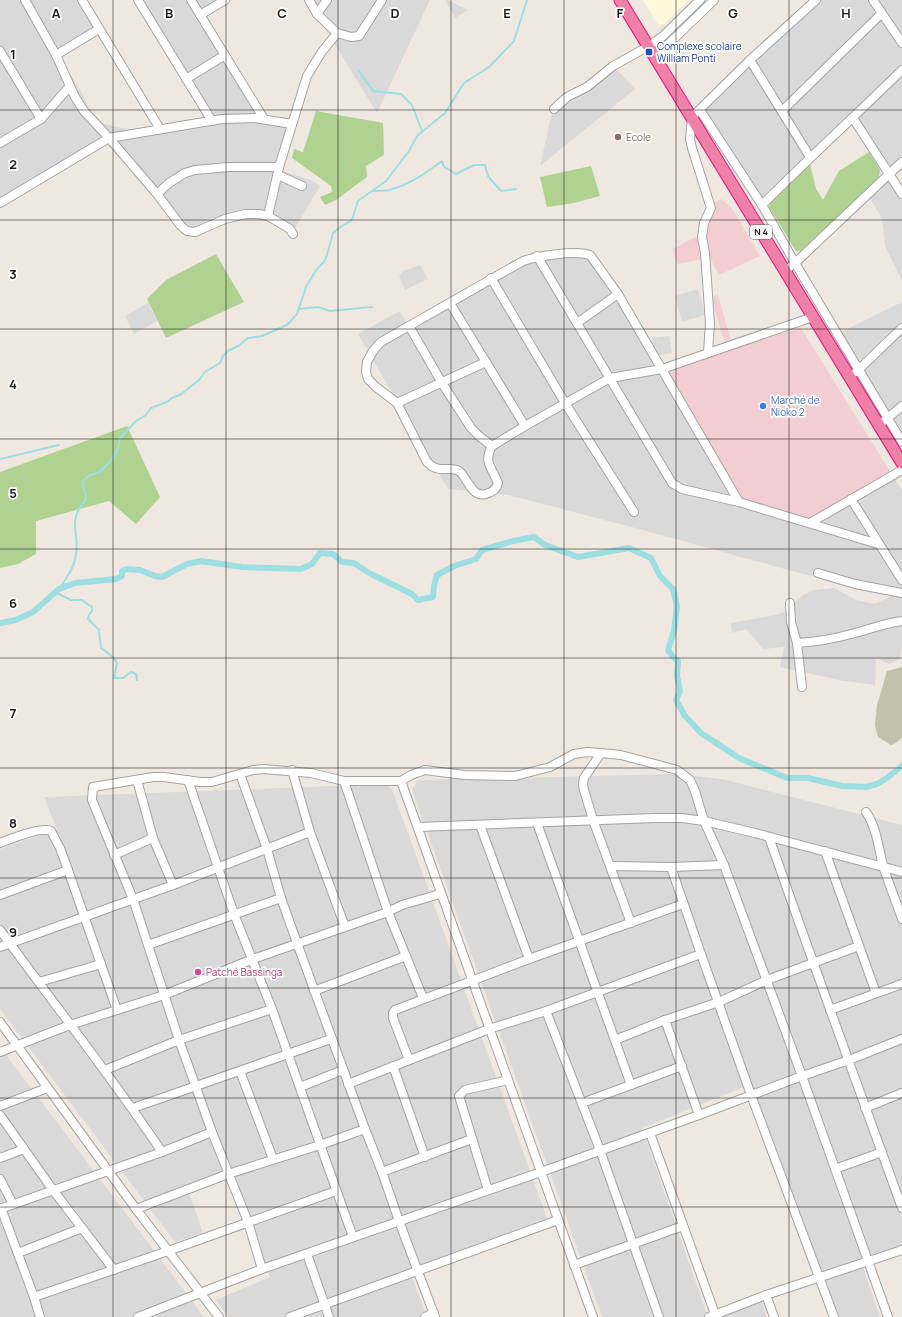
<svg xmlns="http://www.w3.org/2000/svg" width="902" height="1317" font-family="Manrope,sans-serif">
<rect width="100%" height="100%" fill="#efe8e1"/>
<g fill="#dad9d9">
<polygon points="0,0 80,0 98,29 58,54 83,95 94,121 150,135 212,121 138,0 233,0 204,17 266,120 294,125 283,171 313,181 320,186 293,232 270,221 243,214 226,215 209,219 189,230 109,138 0,203"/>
<polygon points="307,0 430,0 377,113 344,59"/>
<polygon points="445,0 448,0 468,10 455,18"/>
<polygon points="816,0 902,0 902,162 890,174 853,118 762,205 700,110"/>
<polygon points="613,66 635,89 540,166 553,108"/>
<polygon points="892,178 902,195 902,281 885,246 882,218 869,197"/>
<polygon points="590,255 660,368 893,476 902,490 902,646 900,659 889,664 876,658 875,685 844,681 780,667 784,647 763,649 746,629 732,633 731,623 775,615 785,612 803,595 814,590 834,588 856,600 875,604 894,595 856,585 803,574 639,529 508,495 448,489 358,334 400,311 410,329 524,263 538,259"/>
<polygon points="420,265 428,279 405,290 399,276 403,271"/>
<polygon points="698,289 705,315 682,322 675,296"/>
<polygon points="902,302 902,442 837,334"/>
<polygon points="148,303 157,321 134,334 125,316"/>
<polygon points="669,336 672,353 654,356 652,338"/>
<polygon points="677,774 722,779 902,825 902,1245 860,1258 880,1317 839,1317 752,1084 642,1128 708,1317 602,1317 412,790 418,780"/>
<polygon points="385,784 392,789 547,1218 409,1269 427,1317 228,1317 216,1300 270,1277 231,1171 187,1187 203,1233 175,1242 0,1009 0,849 57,829 44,797"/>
<polygon points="0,1047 204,1317 0,1317"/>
<polygon points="761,1301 767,1317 721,1317 720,1316"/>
</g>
<g fill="#f2ced3">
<polygon points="721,199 733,210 760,256 719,275 710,258 677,264 673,249 705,232 705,222 714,203"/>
<polygon points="718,295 731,341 725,344 711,297"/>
<polygon points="801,328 893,476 811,525 745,508 660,368"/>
</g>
<polygon fill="#fff8da" points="643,0 689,0 664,24 658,25"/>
<polygon fill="#c4c0ac" points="902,667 902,738 894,744 891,745 878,737 875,725 877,705 887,671"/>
<g fill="#b0d291">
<polygon points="316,111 383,123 384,155 366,166 367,177 336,200 325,205 320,197 332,192 331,186 292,158 294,149 303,152"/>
<polygon points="869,152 880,170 879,177 802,251 796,251 769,207 771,202 810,164 816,189 823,200 839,171"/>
<polygon points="591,166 600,196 574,203 547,207 540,177"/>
<polygon points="216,254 244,302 166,338 147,299 166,280"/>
<polygon points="127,426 160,497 136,524 109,501 36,521 36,554 18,564 0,568 0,472"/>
</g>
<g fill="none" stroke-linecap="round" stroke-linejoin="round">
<g stroke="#9cdee1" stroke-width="2">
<polyline points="359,71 373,91 401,94 412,105 422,131"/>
<path d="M373,191C378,191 384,191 389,190C409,185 426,173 442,161L444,167L456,174L474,165H485L488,176L501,191L516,189"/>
<polyline points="299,309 318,307 330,311 372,307"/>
<polyline points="0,459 59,445"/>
<path d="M59,589C66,579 74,568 76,555C80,530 66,523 86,499C86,492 82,488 83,481L90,475L100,472L114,457L118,448L120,438L136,421L146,415L151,408L167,402L172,398L180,395L199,380L205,372L220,363L223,356L228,351L238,346L248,338L262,336L287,325L297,314L306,287L316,270L324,262L327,255L333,233L342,226L352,220L358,201L386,181L409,151L417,136L445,113L464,83L489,67L514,41L527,0"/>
<polyline points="55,592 71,600 82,600 92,607 92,611 89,615 88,619 99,630 101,648 113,657 117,663 114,678 123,678 131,672 136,674 137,680"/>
</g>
<polyline stroke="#9cdee1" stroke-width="6" points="0,623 16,620 33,612 59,589 75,583 116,579 122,576 122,571 127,569 140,570 155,576 162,577 187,564 201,561 242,567 301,569 312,564 320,553 333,554 342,562 354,563 369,573 412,594 418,600 433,597 434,586 437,575 454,566 476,559 482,550 513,541 534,537 545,545 578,557 629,548 651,558 660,576 673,589 677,606 674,631 668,650 673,657 678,661 677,676 680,691 676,700 685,716 701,733 739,758 787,778 808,778 842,786 866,787 877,784 887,778 902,766"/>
<g stroke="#a3a3a3" stroke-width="10">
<g id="minor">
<polyline points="25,0 56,55 75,97 84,111 109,138 157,194 181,226 187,231 195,232 225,219 245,214 259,214 268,216 285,226 290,229 293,234"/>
<polyline points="82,0 160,129"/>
<polyline points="138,0 212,121"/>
<polyline points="191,0 264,119"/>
<polyline points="309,0 317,14 337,33 351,37 359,36 382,0"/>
<polyline points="873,0 902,43"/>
<polyline points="317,14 327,0"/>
<polyline points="200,15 225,0"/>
<polyline points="0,51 41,119"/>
<polyline points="56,55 99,29"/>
<polyline points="655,57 714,0"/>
<polyline points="750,60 810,157"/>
<polyline points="186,79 225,55"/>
<polyline points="554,109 567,97 587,87 613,66 649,46 663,36 700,0"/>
<polyline points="700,110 762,205 795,263 902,442"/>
<polyline points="782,111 881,14"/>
<polyline points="853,118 902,194"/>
<polyline points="0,143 41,119 70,86"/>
<polyline points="278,175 302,186"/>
<polyline points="157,194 169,183 185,173 195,170 229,167 279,167"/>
<polyline points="0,203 109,138 222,119 255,118 292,124"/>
<path d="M762,205C808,159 856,115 902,70"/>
<polyline points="268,216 279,167 307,76 321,53 337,33"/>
<polyline points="537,256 672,483 682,489 739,502 878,544"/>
<polyline points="785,271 795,263 902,162"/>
<polyline points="491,278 565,403 634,512"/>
<polyline points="450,303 525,426"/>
<polyline points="577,323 618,294"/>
<path d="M409,326L442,383L471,428L479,436L492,446C483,463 492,467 498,483C497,487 495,490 491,492C472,502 469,479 459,471C450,465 439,475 427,462L397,403L376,387L368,379L366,372L367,362L373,351L381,342L523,261C538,256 574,250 590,255L618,294L739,502"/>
<polyline points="708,353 710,323 705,253 702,237 704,223 711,208 692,148 690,139 692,117 750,60 816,0"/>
<polyline points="856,372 902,328"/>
<polyline points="397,403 486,362"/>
<polyline points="884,421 902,406"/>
<polyline points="492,446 525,426 610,378 662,369 813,317"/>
<polyline points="851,499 902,580"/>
<polyline points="810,523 902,470"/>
<polyline points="818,573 855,584 902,593"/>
<path d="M790,603L791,622L797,643C816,642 833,639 851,634C869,630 884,623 902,621"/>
<polyline points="797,643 802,687"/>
<polyline points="601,753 584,778 583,784 584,790 593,820 631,923"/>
<polyline points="292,770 310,832 345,927"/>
<polyline points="240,774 267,849 281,898 297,943 365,1129 382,1172 399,1221 435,1317"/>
<polyline points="137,780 153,838 173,885"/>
<polyline points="188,780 234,914 272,1009 353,1237"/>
<polyline points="344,781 388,912 423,998"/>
<polyline points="401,781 593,1317"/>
<path d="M866,812C876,826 879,849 883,866C889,884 896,901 902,919"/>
<polyline points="537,823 631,1085"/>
<polyline points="480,825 529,959"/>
<polyline points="418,827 655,818 682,818 704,821 755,833 902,872"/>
<path d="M769,837C812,961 857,1084 902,1208"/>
<path d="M0,843C10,839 42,826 51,831L60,848L68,870L117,1010"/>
<polyline points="825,851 876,993"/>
<polyline points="114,855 153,838"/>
<polyline points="611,866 671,867 724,865"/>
<polyline points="671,867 701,954 751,1095 834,1317"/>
<polyline points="0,895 68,870"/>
<path d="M0,930C54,1004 111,1076 162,1152"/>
<polyline points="148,945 281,898"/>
<polyline points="0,947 173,885 310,832"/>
<polyline points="39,982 101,964"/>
<polyline points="314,991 406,956"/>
<polyline points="830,1010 902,984"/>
<polyline points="546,1011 600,1150 659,1317"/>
<polyline points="665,1020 699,1115"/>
<polyline points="0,1022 136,1209 219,1317"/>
<polyline points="615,1040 665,1020 719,1002 767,980 859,946"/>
<polyline points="0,1052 70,1025 164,995 253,959 345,927 388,912 402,905 440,894"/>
<polyline points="409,1060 393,1018 393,1013 395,1010 529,959 683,904"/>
<polyline points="393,1066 425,1157"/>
<polyline points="105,1070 179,1040 272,1009"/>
<polyline points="240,1071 273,1159"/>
<polyline points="348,1084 489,1029 546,1011 701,954"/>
<polyline points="300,1087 343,1070"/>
<polyline points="582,1103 682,1066"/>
<polyline points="0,1106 47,1088"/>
<polyline points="133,1108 331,1039"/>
<polyline points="865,1108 902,1093"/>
<polyline points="0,1115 53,1190 114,1270"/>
<polyline points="650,1133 716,1317"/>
<polyline points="0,1158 24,1149"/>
<polyline points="835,1169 882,1152"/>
<polyline points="382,1172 472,1139"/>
<polyline points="0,1179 13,1204"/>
<polyline points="488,1190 459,1096 465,1090 508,1080"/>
<polyline points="1,1208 34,1297 40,1317"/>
<polyline points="0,1209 162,1152 212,1132"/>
<polyline points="136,1209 228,1174 320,1145 365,1129"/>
<polyline points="18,1253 82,1228"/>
<polyline points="307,1254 329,1317"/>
<polyline points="574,1265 683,1226"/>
<polyline points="262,1269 248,1222 212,1132 179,1040 133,899 92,800 93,787 153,777 164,777 200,782 212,782 253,770 263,769 311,773 344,781 401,781 411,775 425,770 464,775 515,776 550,767 574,754 587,752 601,753 621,755 677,770 690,780 695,791 704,821 724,865 802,1076 888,1317"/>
<polyline points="766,1295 774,1317"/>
<polyline points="34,1297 168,1251 336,1191"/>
<polyline points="138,1317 262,1269 541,1172 699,1115 802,1076 849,1060 902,1039"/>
<polyline points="290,1317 558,1220"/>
<polyline points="425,1317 434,1313"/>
<polyline points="709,1317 766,1295 902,1250"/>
</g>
</g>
<g stroke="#e81382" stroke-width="13">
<polyline id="highway" points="620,0 902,463"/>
</g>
<use href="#minor" stroke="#fff" stroke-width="8"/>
<use href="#highway" stroke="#ef80a8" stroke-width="11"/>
</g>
<path fill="none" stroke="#1c1c1c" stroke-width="1" stroke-opacity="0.55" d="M113,0V1317M226,0V1317M338,0V1317M451,0V1317M564,0V1317M676,0V1317M789,0V1317M0,110H902M0,220H902M0,329H902M0,439H902M0,549H902M0,658H902M0,768H902M0,878H902M0,988H902M0,1098H902M0,1207H902"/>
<rect fill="#1a4fb4" stroke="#fff" stroke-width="1.5" x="645" y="48" width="8" height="8" rx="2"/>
<circle fill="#8d6e63" stroke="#fff" stroke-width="1.5" cx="618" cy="137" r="4"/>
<circle fill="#3f7fe0" stroke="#fff" stroke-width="1.5" cx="763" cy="406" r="4"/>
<circle fill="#d1479c" stroke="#fff" stroke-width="1.5" cx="198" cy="972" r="4"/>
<g text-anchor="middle" stroke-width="3.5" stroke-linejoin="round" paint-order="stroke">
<rect fill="#fff" stroke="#606060" stroke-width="1" x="750" y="225" width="22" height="14" rx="3"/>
<g font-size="9" font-weight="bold" fill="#1c1c1c">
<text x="761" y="235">N 4</text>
</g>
<g font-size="10" fill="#164399" stroke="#fff" text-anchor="start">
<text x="657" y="50">Complexe scolaire<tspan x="657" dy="12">William Ponti</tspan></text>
</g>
<g font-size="10" fill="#785e54" stroke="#fff" text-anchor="start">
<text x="626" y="141">Ecole</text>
</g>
<g font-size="10" fill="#366cbe" stroke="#fff" text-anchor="start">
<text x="771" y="404">Marché de<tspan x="771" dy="12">Nioko 2</tspan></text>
</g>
<g font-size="10" fill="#b23c85" stroke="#fff" text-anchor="start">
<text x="206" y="976">Patché Bassinga</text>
</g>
</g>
<g font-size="13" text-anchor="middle" font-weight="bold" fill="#1c1c1c" stroke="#fff" stroke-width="3.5" stroke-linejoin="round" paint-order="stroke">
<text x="56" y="18">A</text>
<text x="169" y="18">B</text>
<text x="282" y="18">C</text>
<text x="395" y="18">D</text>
<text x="507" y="18">E</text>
<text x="620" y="18">F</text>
<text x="733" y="18">G</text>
<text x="846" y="18">H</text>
<text x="13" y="59">1</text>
<text x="13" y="169">2</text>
<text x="13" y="279">3</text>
<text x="13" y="389">4</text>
<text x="13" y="498">5</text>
<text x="13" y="608">6</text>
<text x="13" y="718">7</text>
<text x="13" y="828">8</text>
<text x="13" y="937">9</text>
</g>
</svg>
